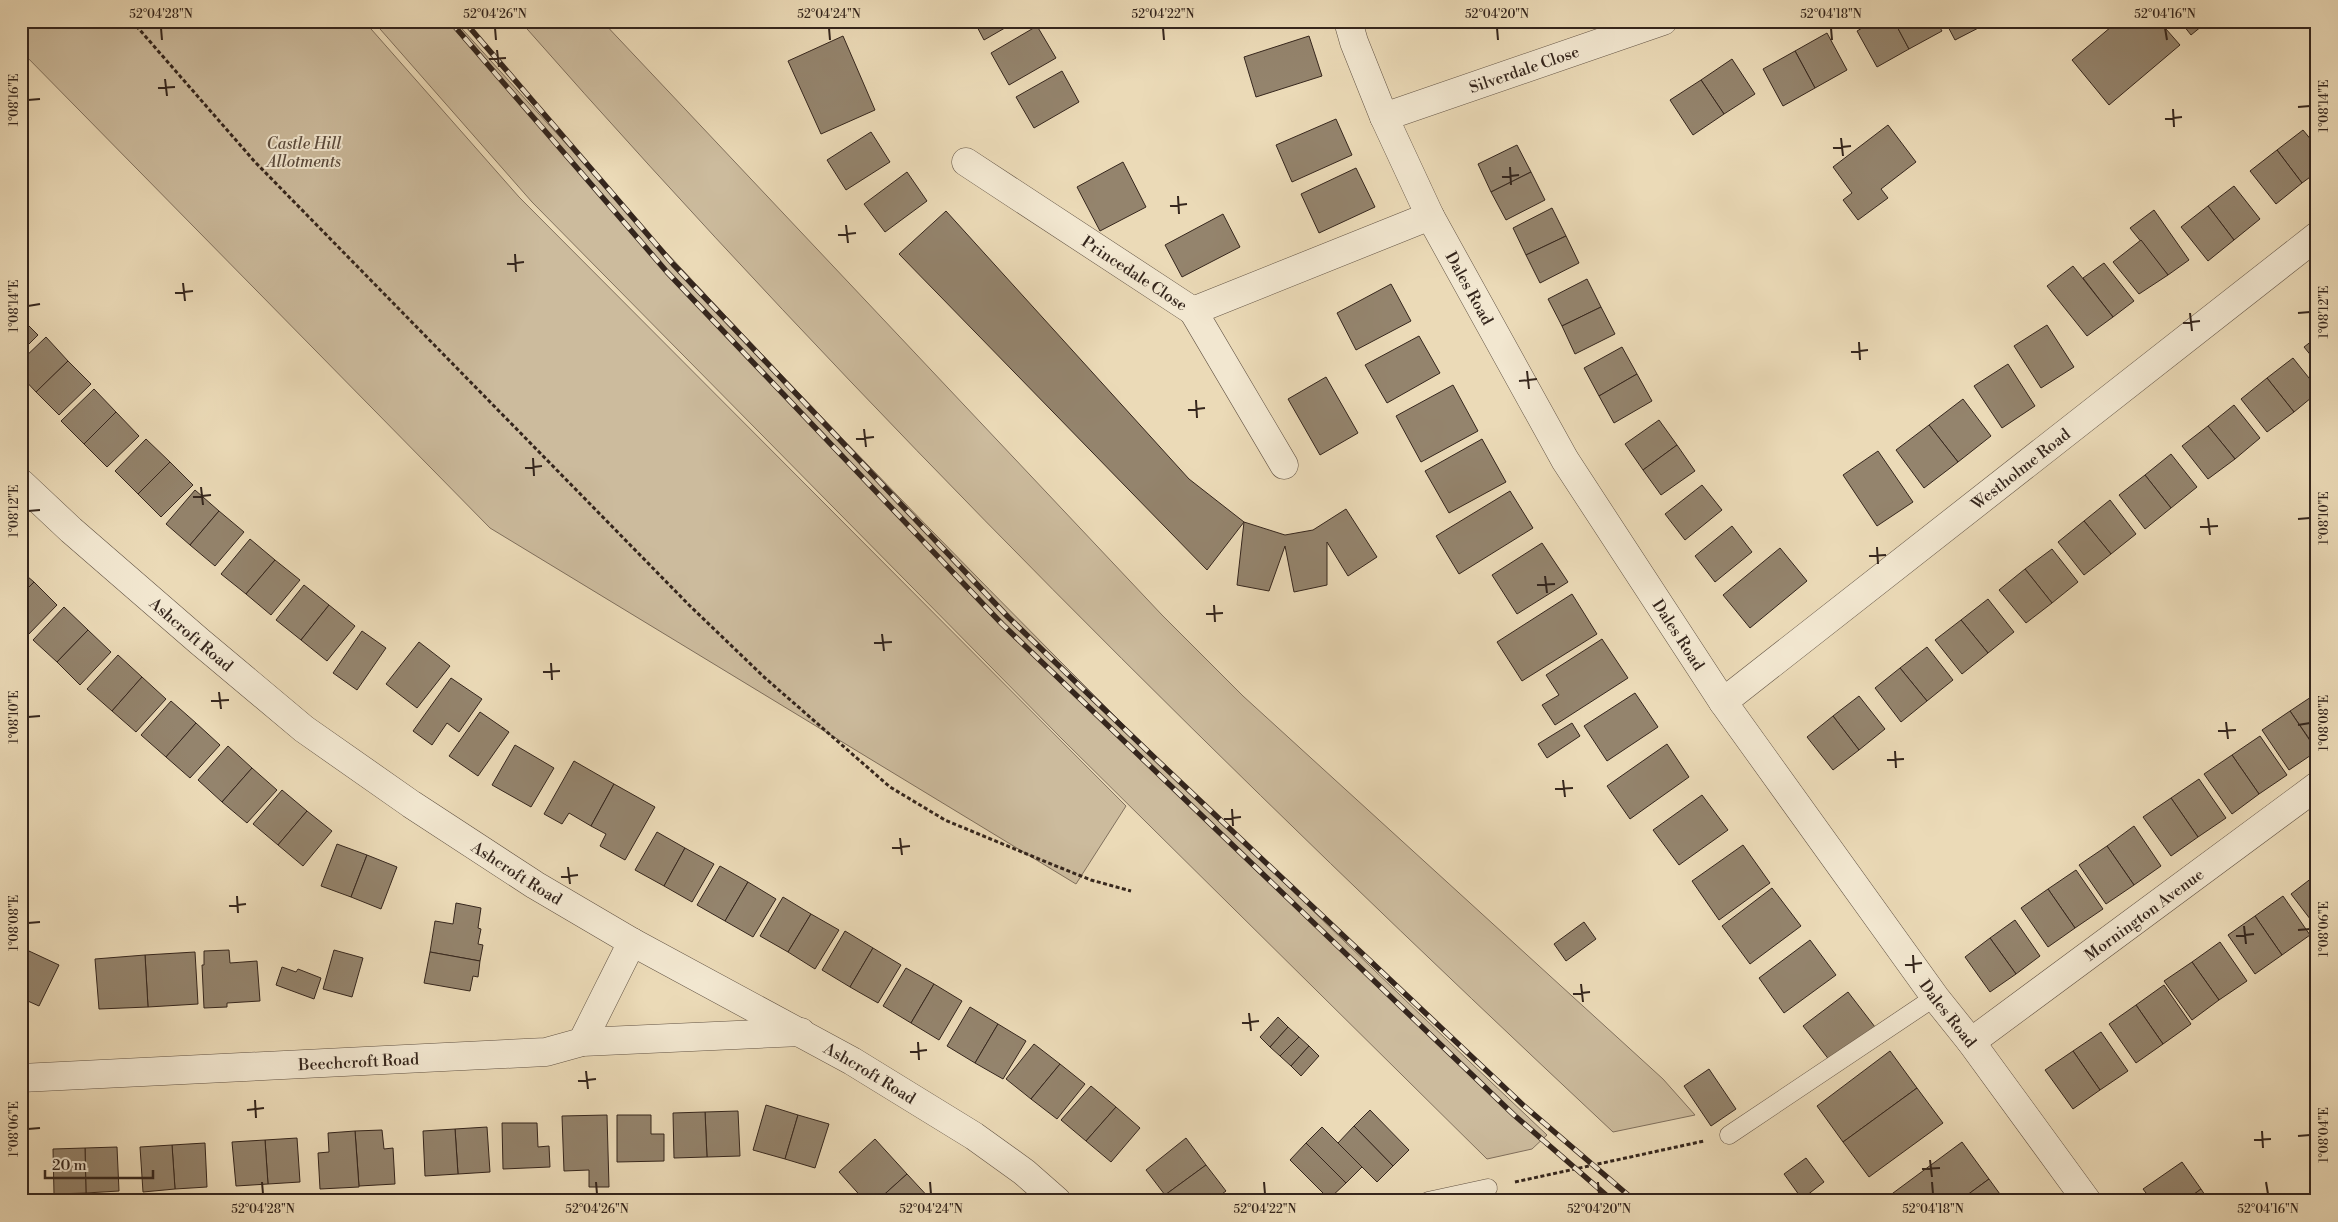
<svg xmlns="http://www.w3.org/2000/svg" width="2338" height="1222" font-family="'Libre Bodoni',serif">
<rect width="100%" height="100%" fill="#ebdab7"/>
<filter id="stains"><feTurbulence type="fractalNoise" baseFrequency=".004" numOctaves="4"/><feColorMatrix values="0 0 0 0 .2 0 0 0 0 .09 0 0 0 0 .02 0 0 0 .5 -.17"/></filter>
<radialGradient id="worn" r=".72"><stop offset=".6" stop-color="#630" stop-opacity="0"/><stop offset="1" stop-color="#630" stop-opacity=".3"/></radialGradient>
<g fill="#ccbb9d" stroke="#80705d">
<polygon points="21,21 364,21 519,197 1126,806 1076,884 490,528 21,51"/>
<path d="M373,21H455C802,409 1169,778 1547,1135L1532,1149L1487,1159L1062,739L532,202Z"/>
<path d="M520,21H602L1162,615L1243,696L1663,1079L1695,1115L1613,1132C1234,777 863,411 520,21Z"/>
</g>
<g fill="#94846d" stroke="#35261d">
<polygon points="974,21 1017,21 984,40"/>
<polygon points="1874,21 1894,21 1909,49 1877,67 1857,31"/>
<polygon points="1894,21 1936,21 1942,31 1909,49"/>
<polygon points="1945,21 1987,21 1988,23 1955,40"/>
<polygon points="2118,21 2159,21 2180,45 2109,105 2072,60"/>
<polygon points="2180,21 2208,21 2191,35"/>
<polygon points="1037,26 1056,58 1009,85 991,53"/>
<polygon points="1827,33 1847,70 1815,88 1795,51"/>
<polygon points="843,36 875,110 821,134 788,61"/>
<polygon points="1309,36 1322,76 1256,97 1244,57"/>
<polygon points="1795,51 1815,88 1783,106 1763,69"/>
<polygon points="1732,59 1755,94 1724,114 1701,80"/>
<polygon points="1062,71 1079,102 1034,128 1016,97"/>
<polygon points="1701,80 1724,114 1693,135 1670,100"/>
<polygon points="1336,119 1352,155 1292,182 1276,145"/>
<polygon points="1888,125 1916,162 1881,189 1888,198 1858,220 1843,200 1852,193 1833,167"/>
<polygon points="2303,130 2317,147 2317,172 2302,183 2277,150"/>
<polygon points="871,132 890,162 846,190 827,160"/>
<polygon points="1517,145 1531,172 1491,192 1478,164"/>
<polygon points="2277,150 2302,183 2276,204 2250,171"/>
<polygon points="1123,162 1146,207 1100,231 1077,187"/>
<polygon points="1356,168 1375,207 1319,233 1301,194"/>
<polygon points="907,172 927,201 885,232 864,204"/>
<polygon points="1531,172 1545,200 1506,220 1491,192"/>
<polygon points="2234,186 2260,219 2234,240 2208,206"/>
<polygon points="2208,206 2234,240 2208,261 2181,227"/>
<polygon points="1552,208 1566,236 1526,255 1513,228"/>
<polygon points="2154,210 2189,260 2168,275 2130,228"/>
<polygon points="946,211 1189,479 1244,522 1207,570 899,254"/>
<polygon points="1223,214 1240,247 1182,277 1165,245"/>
<polygon points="1566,236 1579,263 1540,283 1526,255"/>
<polygon points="2141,240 2168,275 2139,294 2113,262"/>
<polygon points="2104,263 2134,301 2113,317 2083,278"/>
<polygon points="2073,266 2113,317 2087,336 2047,286"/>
<polygon points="1587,279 1601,307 1562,326 1548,299"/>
<polygon points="1391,284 1411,321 1356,350 1337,313"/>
<polygon points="1601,307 1615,334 1575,354 1562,326"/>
<polygon points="21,318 38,335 21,352"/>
<polygon points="2047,325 2074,367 2041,388 2014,346"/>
<polygon points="1419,336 1440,373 1387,403 1365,365"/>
<polygon points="46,337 68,361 36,392 21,376 21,361"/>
<polygon points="2317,337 2317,363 2304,347"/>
<polygon points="1622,347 1637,374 1599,396 1584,368"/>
<polygon points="2293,358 2317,388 2317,393 2294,412 2267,378"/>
<polygon points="68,361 91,384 59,415 36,392"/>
<polygon points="2008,364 2035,406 2002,428 1974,386"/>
<polygon points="1637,374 1652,401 1614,423 1599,396"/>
<polygon points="1326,377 1358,433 1320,455 1288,399"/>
<polygon points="2267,378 2294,412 2267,432 2241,399"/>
<polygon points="1453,385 1478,431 1421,462 1396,416"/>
<polygon points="94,389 116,412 84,444 61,421"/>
<polygon points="1963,399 1991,436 1958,462 1929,425"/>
<polygon points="2234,405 2260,438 2235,459 2208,426"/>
<polygon points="116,412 139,436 107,467 84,444"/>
<polygon points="1659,420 1677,445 1643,470 1625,444"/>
<polygon points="1929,425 1958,462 1924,488 1896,450"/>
<polygon points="2208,426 2235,459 2208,479 2182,446"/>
<polygon points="146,439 170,462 138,494 115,471"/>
<polygon points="1482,439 1506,482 1449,513 1425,471"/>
<polygon points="1677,445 1695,471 1661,495 1643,470"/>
<polygon points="1878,451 1913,502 1877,526 1843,475"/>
<polygon points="2171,454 2197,487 2171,508 2145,475"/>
<polygon points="170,462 193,485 161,517 138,494"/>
<polygon points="2145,475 2171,508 2145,529 2119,495"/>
<polygon points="1702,485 1722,510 1685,540 1665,514"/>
<polygon points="195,490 219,511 190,545 166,524"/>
<polygon points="1510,491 1533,528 1459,574 1436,536"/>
<polygon points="2110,500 2136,534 2111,554 2084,521"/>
<polygon points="1346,509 1377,557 1348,576 1327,542 1327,585 1294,592 1285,546 1269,591 1237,585 1244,522 1285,535 1313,530"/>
<polygon points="219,511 244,532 215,566 190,545"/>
<polygon points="2084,521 2111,554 2084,575 2058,542"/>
<polygon points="1732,526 1752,552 1715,582 1695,556"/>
<polygon points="250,539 275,560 246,594 221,574"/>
<polygon points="1542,543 1568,582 1517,614 1492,575"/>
<polygon points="1780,548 1807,581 1750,628 1723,595"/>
<polygon points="2052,549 2078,582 2052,603 2025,569"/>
<polygon points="275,560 300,580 271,615 246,594"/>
<polygon points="2025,569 2052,603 2026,623 1999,590"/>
<polygon points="21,571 34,582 21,595"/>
<polygon points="34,582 57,605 26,637 21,633 21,595"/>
<polygon points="304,585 329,605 301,640 276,620"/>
<polygon points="1572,594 1597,634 1522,681 1497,642"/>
<polygon points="1988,599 2014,632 1988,653 1961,620"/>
<polygon points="329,605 355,626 327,661 301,640"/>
<polygon points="64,607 88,630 57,662 33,640"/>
<polygon points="1961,620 1988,653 1962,674 1935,640"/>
<polygon points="88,630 111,652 80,685 57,662"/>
<polygon points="362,631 386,648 357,690 333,673"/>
<polygon points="1602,639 1628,678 1555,725 1542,705 1559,695 1546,675"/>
<polygon points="419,642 450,666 417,708 386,684"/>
<polygon points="1927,647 1953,680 1927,701 1900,668"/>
<polygon points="118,655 142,677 112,711 87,689"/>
<polygon points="1900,668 1927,701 1901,722 1875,688"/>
<polygon points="142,677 166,699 136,732 112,711"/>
<polygon points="451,678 482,699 459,732 447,723 432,745 413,731"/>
<polygon points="1635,693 1658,727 1607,761 1584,726"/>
<polygon points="2317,693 2317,750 2290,711"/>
<polygon points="1859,696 1885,729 1859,750 1833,716"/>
<polygon points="171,701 196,723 166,757 141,735"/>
<polygon points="2290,711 2317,751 2289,770 2262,730"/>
<polygon points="480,712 509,732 478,776 449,756"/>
<polygon points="1833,716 1859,750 1833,770 1807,737"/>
<polygon points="196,723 220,745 190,778 166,757"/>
<polygon points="1572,723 1580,736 1547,758 1538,744"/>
<polygon points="2260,736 2287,775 2259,794 2232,755"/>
<polygon points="1667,744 1689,777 1630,819 1607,786"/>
<polygon points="515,745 554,768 531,807 492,785"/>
<polygon points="228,746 252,768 222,802 198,780"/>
<polygon points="2232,755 2259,794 2232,814 2204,774"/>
<polygon points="574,761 614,784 591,826 569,813 562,824 544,814"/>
<polygon points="252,768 277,790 247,823 222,802"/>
<polygon points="2199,779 2226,818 2198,837 2171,798"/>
<polygon points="614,784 655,807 625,860 600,846 606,834 591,826"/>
<polygon points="282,790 307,811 278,845 253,824"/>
<polygon points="1702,795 1728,830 1679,865 1653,830"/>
<polygon points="2171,798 2198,837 2171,856 2143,817"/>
<polygon points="307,811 332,831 303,866 278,845"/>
<polygon points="2134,826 2161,866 2134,885 2107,846"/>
<polygon points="657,832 685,848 664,886 635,870"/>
<polygon points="337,844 367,855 351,897 321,886"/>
<polygon points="1743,845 1770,883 1719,920 1692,881"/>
<polygon points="2107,846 2134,885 2106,904 2079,865"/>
<polygon points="685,848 714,864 692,902 664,886"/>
<polygon points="367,855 397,867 381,909 351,897"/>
<polygon points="720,866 748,882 725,921 697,905"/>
<polygon points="2076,870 2103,909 2075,928 2048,889"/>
<polygon points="2317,874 2317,928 2291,894"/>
<polygon points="748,882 776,899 753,937 725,921"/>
<polygon points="1772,888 1801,926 1750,964 1722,926"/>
<polygon points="2048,889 2075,928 2048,947 2021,908"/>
<polygon points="2283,896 2310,935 2282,955 2255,916"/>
<polygon points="783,897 811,914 788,952 760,936"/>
<polygon points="456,903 481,908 478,928 481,929 478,944 483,945 480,961 430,952 435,921 453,924"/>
<polygon points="811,914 839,930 815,969 788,952"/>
<polygon points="2255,916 2282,955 2255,974 2228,935"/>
<polygon points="2015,920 2040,956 2016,974 1990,938"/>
<polygon points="1584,922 1596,939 1566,961 1554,944"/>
<polygon points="845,931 873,948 850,987 822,970"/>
<polygon points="1990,938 2016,974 1990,992 1965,957"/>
<polygon points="1810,940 1836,975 1784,1013 1759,978"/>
<polygon points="2220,942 2247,981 2219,1000 2192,962"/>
<polygon points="21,948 29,951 21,968"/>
<polygon points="873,948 901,965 878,1003 850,987"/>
<polygon points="229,950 230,963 257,961 260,1001 227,1003 227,1007 204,1008 202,965 204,965 204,951"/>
<polygon points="334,950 363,958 352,997 323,989"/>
<polygon points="29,951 59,965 39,1006 21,998 21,968"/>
<polygon points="195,952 198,1004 148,1007 145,955"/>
<polygon points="430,952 480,961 478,977 473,976 470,991 424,983"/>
<polygon points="145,955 148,1007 99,1009 95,959"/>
<polygon points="2192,962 2219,1000 2192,1020 2164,981"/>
<polygon points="282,967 296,972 298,969 321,978 314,999 276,985"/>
<polygon points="906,968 934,984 911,1023 883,1006"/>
<polygon points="934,984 962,1001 939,1040 911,1023"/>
<polygon points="2164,985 2191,1024 2163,1044 2136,1005"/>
<polygon points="1848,992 1875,1027 1830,1061 1803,1026"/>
<polygon points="2136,1005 2163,1044 2136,1063 2109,1024"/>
<polygon points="970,1007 998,1024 975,1063 947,1046"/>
<polygon points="1278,1017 1288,1027 1270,1047 1260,1037"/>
<polygon points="998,1024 1026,1041 1003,1079 975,1063"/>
<polygon points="1288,1027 1299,1037 1280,1056 1270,1047"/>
<polygon points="2101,1032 2128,1071 2100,1090 2073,1051"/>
<polygon points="1299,1037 1309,1046 1291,1066 1280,1056"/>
<polygon points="1034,1044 1060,1064 1031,1099 1006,1079"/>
<polygon points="1309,1046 1319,1056 1301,1076 1291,1066"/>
<polygon points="1890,1051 1917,1088 1843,1142 1817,1106"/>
<polygon points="2073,1051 2100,1090 2073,1109 2045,1070"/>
<polygon points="1060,1064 1085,1084 1057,1119 1031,1099"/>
<polygon points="1709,1069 1736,1109 1711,1126 1684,1086"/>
<polygon points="1091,1086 1116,1107 1086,1141 1061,1120"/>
<polygon points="1917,1088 1943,1123 1869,1177 1843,1142"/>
<polygon points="766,1105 798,1115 785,1159 753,1150"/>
<polygon points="1116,1107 1140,1128 1111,1162 1086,1141"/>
<polygon points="1370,1110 1409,1150 1393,1166 1354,1126"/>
<polygon points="738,1111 740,1156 707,1157 705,1112"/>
<polygon points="705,1112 707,1157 674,1158 673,1113"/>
<polygon points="607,1115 609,1187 589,1187 589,1170 564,1171 562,1116"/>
<polygon points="617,1115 651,1115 651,1134 664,1134 664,1161 617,1162"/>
<polygon points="798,1115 829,1124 815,1168 785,1159"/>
<polygon points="502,1123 537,1123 538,1147 549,1146 550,1167 503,1169"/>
<polygon points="1354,1126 1393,1166 1377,1182 1338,1143"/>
<polygon points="487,1127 490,1172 458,1174 455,1129"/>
<polygon points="1322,1127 1362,1167 1346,1183 1306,1143"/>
<polygon points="455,1129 458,1174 425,1176 423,1131"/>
<polygon points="382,1130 384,1149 393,1148 395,1184 359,1186 355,1131"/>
<polygon points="355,1131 359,1187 320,1189 318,1153 329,1152 328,1133"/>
<polygon points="297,1138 300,1182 268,1184 265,1140"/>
<polygon points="1186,1138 1206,1165 1165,1195 1146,1170"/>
<polygon points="875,1139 907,1174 877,1201 865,1201 839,1172"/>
<polygon points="265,1140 268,1184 236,1186 232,1142"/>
<polygon points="1962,1142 1989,1179 1959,1201 1892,1201 1889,1196"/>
<polygon points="205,1143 207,1187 175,1189 172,1145"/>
<polygon points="1306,1143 1346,1183 1329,1199 1290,1160"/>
<polygon points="172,1145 175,1189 143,1192 140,1147"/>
<polygon points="117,1147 119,1191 86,1193 85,1148"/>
<polygon points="85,1148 86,1193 54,1194 53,1149"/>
<polygon points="21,1154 23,1154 25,1199 21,1199"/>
<polygon points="1806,1158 1824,1182 1802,1199 1784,1174"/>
<polygon points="2182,1162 2201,1189 2185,1201 2152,1201 2143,1189"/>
<polygon points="1206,1165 1226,1191 1212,1201 1169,1201 1165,1195"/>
<polygon points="907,1174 932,1201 877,1201"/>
<polygon points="1989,1179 2005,1201 1959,1201"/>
<polygon points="2201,1189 2209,1201 2185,1201"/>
</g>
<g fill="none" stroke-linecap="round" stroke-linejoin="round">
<g stroke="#625344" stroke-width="19">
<g id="service">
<polyline points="1729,1135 1935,997"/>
<polyline points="1428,1201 1488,1188"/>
</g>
</g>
<g stroke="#625344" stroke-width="29">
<g id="minor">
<path id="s1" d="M1384,117L1663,21"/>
<path id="s2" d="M966,162L1193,311L1430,216"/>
<polyline points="1193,311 1284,465"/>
<path id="s3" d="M1723,702L2317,236"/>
<polyline points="582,1042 632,942"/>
<path id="s4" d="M1971,1042L2317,786"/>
<path id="s5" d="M21,1078L546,1052L582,1042L801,1032"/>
</g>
</g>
<g stroke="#625344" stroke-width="29">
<g id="tertiary">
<path id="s6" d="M1348,21L1354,42L1384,117L1430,216L1565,460L1723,702L1935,997L1971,1042L2087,1201"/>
<path id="s7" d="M21,483L71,530L199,641L304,729L411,804L535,885L632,942L852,1061L974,1136L1024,1172L1057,1201"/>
</g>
</g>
<g stroke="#35261d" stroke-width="3" stroke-dasharray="4 2.5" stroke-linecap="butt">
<polyline points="132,21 255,162 689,605 764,677 890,787 945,820 1046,862 1091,880 1131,891"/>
<polyline points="1515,1182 1704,1141"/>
</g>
<use href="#service" stroke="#f2e7d0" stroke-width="18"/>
<use href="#minor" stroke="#f2e7d0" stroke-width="28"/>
<use href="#tertiary" stroke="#f2e7d0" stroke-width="28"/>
<g stroke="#35261d" stroke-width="5.5">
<g id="rail">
<polyline points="450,21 667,272 1002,624 1514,1115 1613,1201"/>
<polyline points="464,21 673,264 1008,617 1158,761 1523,1105 1635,1201"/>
</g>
</g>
<use href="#rail" stroke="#f2e7d0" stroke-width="4" stroke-dasharray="11" stroke-linecap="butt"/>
</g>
<path fill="none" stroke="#35261d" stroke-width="2" d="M161,28L162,40M495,28L496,40M829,28L830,40M1163,28L1164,40M1497,28L1498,40M1831,28L1832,40M2165,28L2167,40M497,50L499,67M489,59L506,58M165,79L167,96M158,88L175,87M28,100L40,99M2298,107L2310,106M2173,109L2174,127M2165,119L2182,117M1841,138L1843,156M1833,148L1851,146M1510,167L1511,185M1502,177L1519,175M1178,196L1179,214M1170,206L1187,204M846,225L848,243M838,235L856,233M515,254L516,272M507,264L524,262M183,283L185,301M175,293L193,291M28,306L40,304M2190,313L2192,331M2298,313L2310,312M2183,323L2200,321M1859,342L1860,360M1851,352L1868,350M1527,371L1529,389M1519,381L1537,379M1196,400L1197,418M1188,410L1205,408M864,429L866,447M856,439L874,437M533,458L534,476M525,468L542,466M201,487L203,505M193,497L211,495M28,511L40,510M2208,518L2210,535M2298,519L2310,518M2200,527L2218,526M1877,547L1878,564M1869,556L1886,555M1545,576L1547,593M1537,585L1555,584M1214,605L1215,622M1206,614L1223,613M882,634L884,651M874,643L892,642M551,663L552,680M543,672L560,671M219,692L221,709M211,701L229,700M28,717L40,716M2226,722L2228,739M2298,725L2310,723M2218,731L2236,730M1895,751L1896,768M1887,760L1904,759M1563,780L1565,797M1555,789L1573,788M1232,809L1233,826M1224,819L1241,817M900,838L902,855M892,848L910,846M568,867L570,884M561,877L578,875M237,896L238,913M229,906L246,904M28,923L40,922M2244,926L2246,944M2298,930L2310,929M2236,936L2254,934M1913,955L1914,973M1905,965L1922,963M1581,984L1583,1002M1573,994L1590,992M1249,1013L1251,1031M1242,1023L1259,1021M918,1042L919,1060M910,1052L927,1050M586,1071L588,1089M578,1081L596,1079M255,1100L256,1118M247,1110L264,1108M28,1129L40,1128M2262,1131L2263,1148M2298,1136L2310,1135M2254,1140L2271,1139M1930,1160L1932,1177M1922,1169L1940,1168M262,1182L263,1194M596,1182L597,1194M930,1182L931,1194M1264,1182L1265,1194M1598,1182L1599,1194M1932,1182L1933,1194M2266,1182L2268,1194"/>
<g text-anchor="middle" stroke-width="4" stroke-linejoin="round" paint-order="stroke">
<g font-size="16" fill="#35261d" stroke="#f2e7d0">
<text dy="6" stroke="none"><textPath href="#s1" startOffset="148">Silverdale Close</textPath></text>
<text dy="6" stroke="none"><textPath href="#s2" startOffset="202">Princedale Close</textPath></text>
<text dy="6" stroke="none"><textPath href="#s6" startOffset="294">Dales Road</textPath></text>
<text dy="6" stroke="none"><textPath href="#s3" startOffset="378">Westholme Road</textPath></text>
<text dy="6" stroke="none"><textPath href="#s7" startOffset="228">Ashcroft Road</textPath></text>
<text dy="6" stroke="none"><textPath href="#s6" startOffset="699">Dales Road</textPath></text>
<text dy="6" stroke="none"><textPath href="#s7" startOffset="632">Ashcroft Road</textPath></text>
<text dy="6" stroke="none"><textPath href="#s4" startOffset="215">Mornington Avenue</textPath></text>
<text dy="6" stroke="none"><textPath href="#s6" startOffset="1164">Dales Road</textPath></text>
<text dy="6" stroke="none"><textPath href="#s5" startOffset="338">Beechcroft Road</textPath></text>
<text dy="6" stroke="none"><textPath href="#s7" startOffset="1038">Ashcroft Road</textPath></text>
</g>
<g font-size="16" font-style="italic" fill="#5b4b3d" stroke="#f2e7d0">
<text x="304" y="149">Castle Hill<tspan x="304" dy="18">Allotments</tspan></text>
</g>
</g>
<rect width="2338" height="1222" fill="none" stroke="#ebdab7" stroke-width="55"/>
<path d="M45 1170v8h108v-8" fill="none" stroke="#35261d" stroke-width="2.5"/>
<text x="52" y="1170" font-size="15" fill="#35261d" stroke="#f2e7d0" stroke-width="4" paint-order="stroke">20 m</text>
<rect x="28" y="28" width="2282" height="1166" fill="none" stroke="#35261d" stroke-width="2"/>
<g font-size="12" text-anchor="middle" fill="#35261d">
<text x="161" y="18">52°04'28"N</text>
<text x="495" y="18">52°04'26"N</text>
<text x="829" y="18">52°04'24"N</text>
<text x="1163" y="18">52°04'22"N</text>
<text x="1497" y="18">52°04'20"N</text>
<text x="1831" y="18">52°04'18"N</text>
<text x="2165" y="18">52°04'16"N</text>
<text transform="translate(14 100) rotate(-90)" y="4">1°08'16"E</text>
<text transform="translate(2324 106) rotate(-90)" y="4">1°08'14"E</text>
<text transform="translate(14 306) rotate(-90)" y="4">1°08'14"E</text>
<text transform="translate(2324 312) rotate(-90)" y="4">1°08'12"E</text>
<text transform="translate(14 511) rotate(-90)" y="4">1°08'12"E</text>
<text transform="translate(2324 518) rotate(-90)" y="4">1°08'10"E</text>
<text transform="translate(14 717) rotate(-90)" y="4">1°08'10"E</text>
<text transform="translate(2324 723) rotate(-90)" y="4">1°08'08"E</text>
<text transform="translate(14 923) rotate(-90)" y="4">1°08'08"E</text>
<text transform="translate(2324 929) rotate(-90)" y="4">1°08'06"E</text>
<text transform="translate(14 1129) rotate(-90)" y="4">1°08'06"E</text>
<text transform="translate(2324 1135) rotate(-90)" y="4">1°08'04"E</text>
<text x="263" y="1213">52°04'28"N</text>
<text x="597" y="1213">52°04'26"N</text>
<text x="931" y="1213">52°04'24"N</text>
<text x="1265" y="1213">52°04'22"N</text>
<text x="1599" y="1213">52°04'20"N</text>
<text x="1933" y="1213">52°04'18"N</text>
<text x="2268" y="1213">52°04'16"N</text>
</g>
<rect width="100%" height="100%" filter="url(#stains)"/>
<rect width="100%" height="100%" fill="url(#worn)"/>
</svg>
